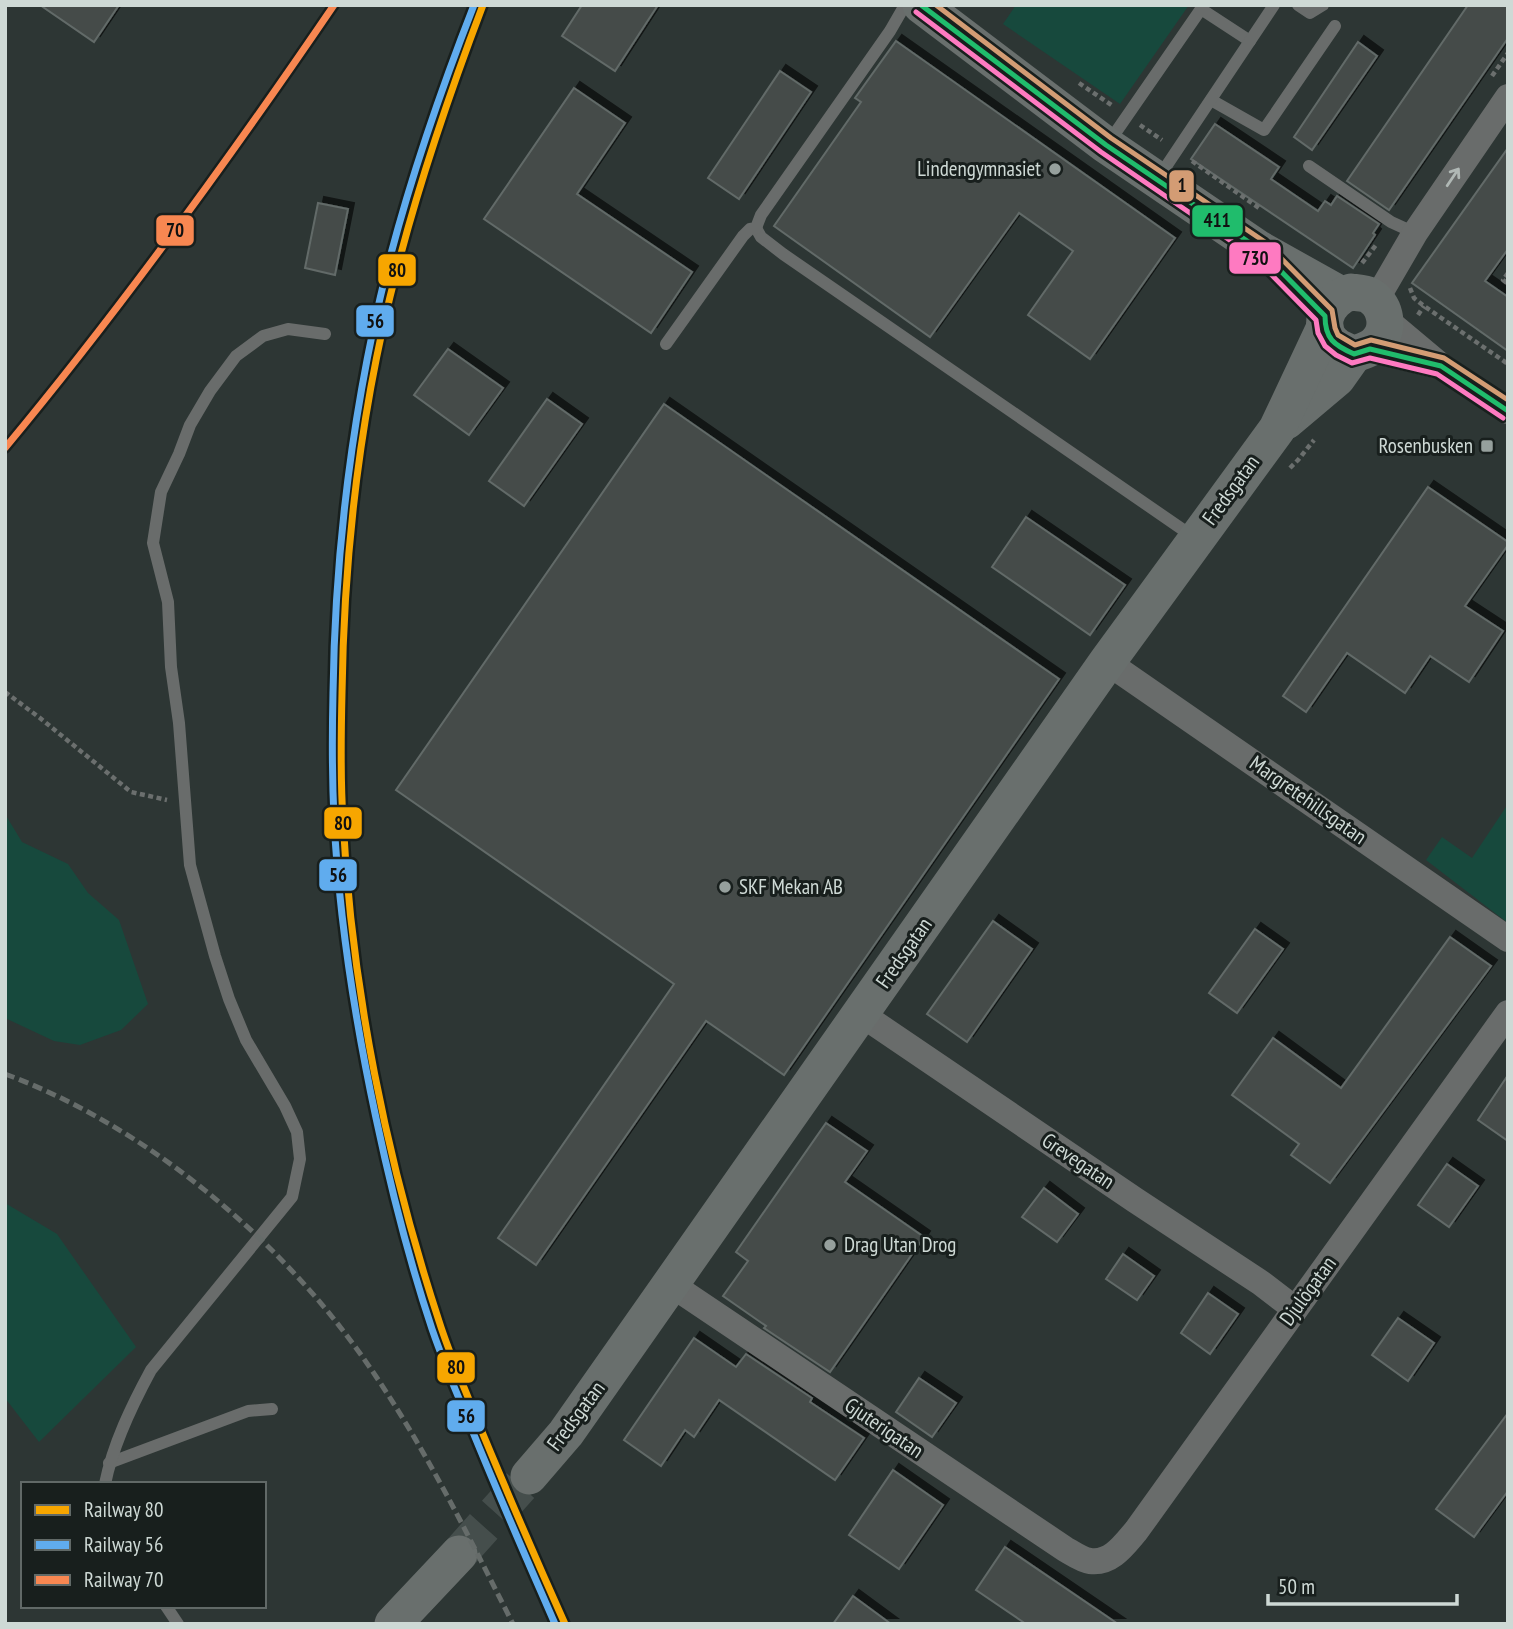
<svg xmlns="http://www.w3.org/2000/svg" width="1513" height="1629" font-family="'PT Sans Narrow',sans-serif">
<defs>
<filter id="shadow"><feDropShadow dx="6" dy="-6" stdDeviation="0" flood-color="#0009"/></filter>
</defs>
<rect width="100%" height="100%" fill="#2d3634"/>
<g fill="#17493d">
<polygon points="1016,5 1189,5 1120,104 1003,24"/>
<polygon points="1508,804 1508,923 1426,860 1442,837 1472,858"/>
<polygon points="5,814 22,842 68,864 88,893 119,920 148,1004 121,1030 80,1045 54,1041 5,1018"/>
<polygon points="5,1203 57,1234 136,1347 39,1442 5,1398"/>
</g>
<g fill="#454c4a" stroke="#626a68" stroke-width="2" filter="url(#shadow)">
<polygon points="40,5 119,5 94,42"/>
<polygon points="582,5 658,5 615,71 562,36"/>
<polygon points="1468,5 1508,5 1508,38 1389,210 1347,181"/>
<polygon points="896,41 1175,238 1090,359 1028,315 1073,251 1019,213 930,337 774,226 861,102 855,98"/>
<polygon points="1358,42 1377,56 1312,150 1294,137"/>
<polygon points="780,71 811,92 739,199 708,178"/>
<polygon points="574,88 625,123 577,194 692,272 651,333 484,219"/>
<polygon points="1215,124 1279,167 1271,179 1318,211 1325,201 1331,205 1337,196 1379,224 1373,233 1375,235 1353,268 1191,159"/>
<polygon points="1508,148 1508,249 1485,281 1508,297 1508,351 1412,283"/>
<polygon points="318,203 348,209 335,275 305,268"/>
<polygon points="448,349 503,388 469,435 414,395"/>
<polygon points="547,399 582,424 524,506 489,481"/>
<polygon points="664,404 1059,679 784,1075 706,1021 536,1265 498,1238 674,984 396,790"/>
<polygon points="1428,487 1508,542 1508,545 1465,606 1503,631 1469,682 1430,656 1405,693 1347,653 1306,712 1283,696"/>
<polygon points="1026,517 1125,585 1090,635 992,567"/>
<polygon points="993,921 1032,949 967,1042 927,1014"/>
<polygon points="1255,929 1283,949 1237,1013 1209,993"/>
<polygon points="1450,937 1491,966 1330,1183 1291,1155 1299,1144 1232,1095 1273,1038 1341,1088"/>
<polygon points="1508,1075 1508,1141 1478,1120"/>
<polygon points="826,1123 867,1151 845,1182 924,1237 830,1372 764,1328 766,1326 723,1296 748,1261 736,1252"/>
<polygon points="1447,1164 1478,1186 1449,1227 1418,1205"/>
<polygon points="1044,1188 1078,1214 1057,1242 1022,1217"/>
<polygon points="1123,1254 1154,1276 1137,1300 1106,1279"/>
<polygon points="1208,1293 1238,1314 1210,1354 1181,1333"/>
<polygon points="1398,1318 1434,1343 1408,1381 1372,1355"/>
<polygon points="694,1338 736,1367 746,1354 812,1398 810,1402 864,1438 835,1480 719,1400 694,1437 685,1430 661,1466 624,1440"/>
<polygon points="919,1378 956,1403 932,1437 896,1412"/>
<polygon points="1508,1413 1508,1491 1474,1537 1436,1509"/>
<polygon points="893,1470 943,1505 899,1569 849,1535"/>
<polygon points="1005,1547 1118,1624 1026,1624 976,1590"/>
<polygon points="853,1596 891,1624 833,1624"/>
</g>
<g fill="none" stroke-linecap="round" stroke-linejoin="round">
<polyline stroke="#454e4c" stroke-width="37" stroke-dasharray="37 18" stroke-linecap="butt" points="459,1554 529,1476"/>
<g stroke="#6b6f6e" stroke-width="4.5" stroke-dasharray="5 3.5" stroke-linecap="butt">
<polyline points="1492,76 1508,53"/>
<polyline points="1079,83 1113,106"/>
<polyline points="1140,125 1162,140"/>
<polyline points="1192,161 1259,208"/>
<polyline points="1362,263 1376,245"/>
<polyline points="1508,273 1503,280 1508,284"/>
<polyline points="1410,288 1414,298 1424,306 1508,364"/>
<polyline points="1418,315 1424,306"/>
<polyline points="1290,468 1298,460 1314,440"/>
<polyline points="5,692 40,718 131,792 167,800"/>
</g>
<g stroke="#696c6b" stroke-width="12">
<polyline points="1298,5 1310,13 1323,5"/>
<polyline points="1211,100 1264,130 1335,26"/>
<polyline points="1109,142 1201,9 1250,41"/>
<polyline points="1309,166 1391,222 1415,233"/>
<polyline points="1159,177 1274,5"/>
<polyline points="756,228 761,237 783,254 1195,538"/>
<polyline points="666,344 743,236 750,229 756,228 761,215 890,31 905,5"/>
<polyline points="109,1463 248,1411 272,1409"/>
<path d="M105,1484C113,1444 132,1405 151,1370L292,1197L300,1159L297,1132L285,1106L246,1040L229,999L215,956L190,865L179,723L171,667L168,602L153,543L161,492L179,454L190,425L210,391L236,356L263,336L288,329L325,334"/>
<polyline points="166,1606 178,1624"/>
</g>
<g stroke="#696c6b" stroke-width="26">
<polyline points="1376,300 1415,233 1508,97"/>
<polyline points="1385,319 1441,366 1508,411"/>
<polyline points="1370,349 1436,365"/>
<polyline points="1107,662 1508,939"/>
<polyline points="861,1014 1135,1200 1261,1283 1295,1309"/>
<path d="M672,1285L1065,1549C1072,1553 1082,1560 1090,1561C1111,1564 1124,1545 1136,1531L1508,1013"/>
</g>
<g stroke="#696f6d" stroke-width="37">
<polyline points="921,5 1106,145 1259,249 1341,295"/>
<path d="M1351,292C1359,293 1367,293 1373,298C1386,308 1389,328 1379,340C1373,349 1363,351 1354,354C1349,352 1343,350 1338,347C1313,331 1326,299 1351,292Z"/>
<polyline points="1286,421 1337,378 1354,354"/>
<polyline points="529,1476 566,1433 1107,662 1277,429 1325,327"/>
<polyline points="393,1624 459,1554"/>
</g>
<path stroke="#666c6a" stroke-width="5" stroke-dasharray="10 5" stroke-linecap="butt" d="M5,1074C143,1125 274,1234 359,1352C420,1437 466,1531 513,1624"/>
<g stroke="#181f1d" stroke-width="10">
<path id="bus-1" d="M921,5L1106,145L1259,249L1325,316C1325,339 1334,345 1354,354L1370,349L1441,366L1508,411"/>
</g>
<g stroke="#181f1d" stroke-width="10">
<polyline id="bus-2" points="916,12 1101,152 1253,256 1316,320 1318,333 1325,346 1336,355 1352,363 1370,358 1437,374 1503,418"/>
</g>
<g stroke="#181f1d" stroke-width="10">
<polyline id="bus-3" points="936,5 1111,138 1265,242 1332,310 1335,328 1338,335 1355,345 1371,340 1444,358 1508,400"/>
</g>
<use href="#bus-1" stroke="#20bc6c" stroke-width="5"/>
<use href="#bus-2" stroke="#fe7ac1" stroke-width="5"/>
<use href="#bus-3" stroke="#d39c74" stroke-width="5"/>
<g stroke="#181f1d" stroke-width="12">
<path id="rail-1" d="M483,5C450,92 420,179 397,269C361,407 344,550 342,693C341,735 340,777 343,819C351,986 387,1163 439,1321C449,1353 463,1384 475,1415C504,1485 534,1555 565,1624"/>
</g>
<g stroke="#181f1d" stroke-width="12">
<path id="rail-2" d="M474,5C440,92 410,179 387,269C353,407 335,550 333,693C332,735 332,777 334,819C339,919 355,1020 376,1118C391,1189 409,1260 432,1329C442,1358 454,1387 466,1415C494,1485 525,1555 555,1624"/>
</g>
<g stroke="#181f1d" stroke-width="12">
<path id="rail-3" d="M5,448C123,306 230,158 334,5"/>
</g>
<use href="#rail-1" stroke="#f7a600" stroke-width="7"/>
<use href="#rail-2" stroke="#60acee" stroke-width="7"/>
<use href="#rail-3" stroke="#f88751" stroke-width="7"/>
</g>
<defs><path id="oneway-shaft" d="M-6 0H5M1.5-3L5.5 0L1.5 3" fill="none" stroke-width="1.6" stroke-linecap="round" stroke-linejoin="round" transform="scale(1.75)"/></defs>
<use stroke="#b0b8b5" href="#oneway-shaft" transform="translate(1453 177) rotate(-56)"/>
<g fill="#96a09d" stroke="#181f1d" stroke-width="2.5">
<circle cx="1055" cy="169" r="7"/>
<rect x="1480" y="439" width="14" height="14" rx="3.5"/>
<circle cx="725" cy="887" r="7"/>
<circle cx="830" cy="1245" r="7"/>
</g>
<g text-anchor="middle" stroke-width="6" stroke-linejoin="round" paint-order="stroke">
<g font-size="21" fill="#ced9d5" stroke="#181f1d" text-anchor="end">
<text x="1041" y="176">Lindengymnasiet</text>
<text x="1473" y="453">Rosenbusken</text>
<text x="739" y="894" text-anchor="start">SKF Mekan AB</text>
<text x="844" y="1252" text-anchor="start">Drag Utan Drog</text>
</g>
<g font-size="21" fill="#ced9d5" stroke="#181f1d">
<text transform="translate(1231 490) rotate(-54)" y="7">Fredsgatan</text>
<text transform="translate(1308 800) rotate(35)" y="7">Margretehillsgatan</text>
<text transform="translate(904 953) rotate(-55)" y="7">Fredsgatan</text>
<text transform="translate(1078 1161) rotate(34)" y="7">Grevegatan</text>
<text transform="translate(1308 1291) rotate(-54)" y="7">Djulögatan</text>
<text transform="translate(576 1416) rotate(-53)" y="7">Fredsgatan</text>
<text transform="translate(884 1428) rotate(34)" y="7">Gjuterigatan</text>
</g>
</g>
<g stroke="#181f1d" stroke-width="2.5">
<rect x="1168" y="169" width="27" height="34" rx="7" fill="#d39c74"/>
<rect x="1191" y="204" width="53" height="34" rx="7" fill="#20bc6c"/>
<rect x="155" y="214" width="40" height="33" rx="7" fill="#f88751"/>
<rect x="1228" y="241" width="54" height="34" rx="7" fill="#fe7ac1"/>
<rect x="377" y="253" width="40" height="34" rx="7" fill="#f7a600"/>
<rect x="355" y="304" width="40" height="34" rx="7" fill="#60acee"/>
<rect x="323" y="806" width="40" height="34" rx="7" fill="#f7a600"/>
<rect x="318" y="858" width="40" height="34" rx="7" fill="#60acee"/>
<rect x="436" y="1351" width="40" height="33" rx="7" fill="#f7a600"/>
<rect x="446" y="1399" width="40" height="34" rx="7" fill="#60acee"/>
</g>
<g font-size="19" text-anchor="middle" font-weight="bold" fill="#111">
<text x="1182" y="192">1</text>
<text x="1217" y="227">411</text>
<text x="175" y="237">70</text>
<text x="1255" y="265">730</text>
<text x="397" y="277">80</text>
<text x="375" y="328">56</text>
<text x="343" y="830">80</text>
<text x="338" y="882">56</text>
<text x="456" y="1374">80</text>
<text x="466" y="1423">56</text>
</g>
<rect width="1513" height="1629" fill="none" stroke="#ced9d5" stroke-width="14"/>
<rect x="21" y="1482" width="245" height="126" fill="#181f1d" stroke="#616967" stroke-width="2"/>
<rect x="35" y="1505" width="35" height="10" fill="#f7a600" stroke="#616967" stroke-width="2"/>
<text x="84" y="1517" font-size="21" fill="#ced9d5">Railway 80</text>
<rect x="35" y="1540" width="35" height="10" fill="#60acee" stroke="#616967" stroke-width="2"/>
<text x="84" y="1552" font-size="21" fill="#ced9d5">Railway 56</text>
<rect x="35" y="1575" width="35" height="10" fill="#f88751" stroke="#616967" stroke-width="2"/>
<text x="84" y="1587" font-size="21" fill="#ced9d5">Railway 70</text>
<path d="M1268 1594v10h189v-10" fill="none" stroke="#ced9d5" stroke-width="3.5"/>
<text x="1278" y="1594" font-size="21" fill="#ced9d5" stroke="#181f1d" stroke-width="5" paint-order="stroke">50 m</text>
</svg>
